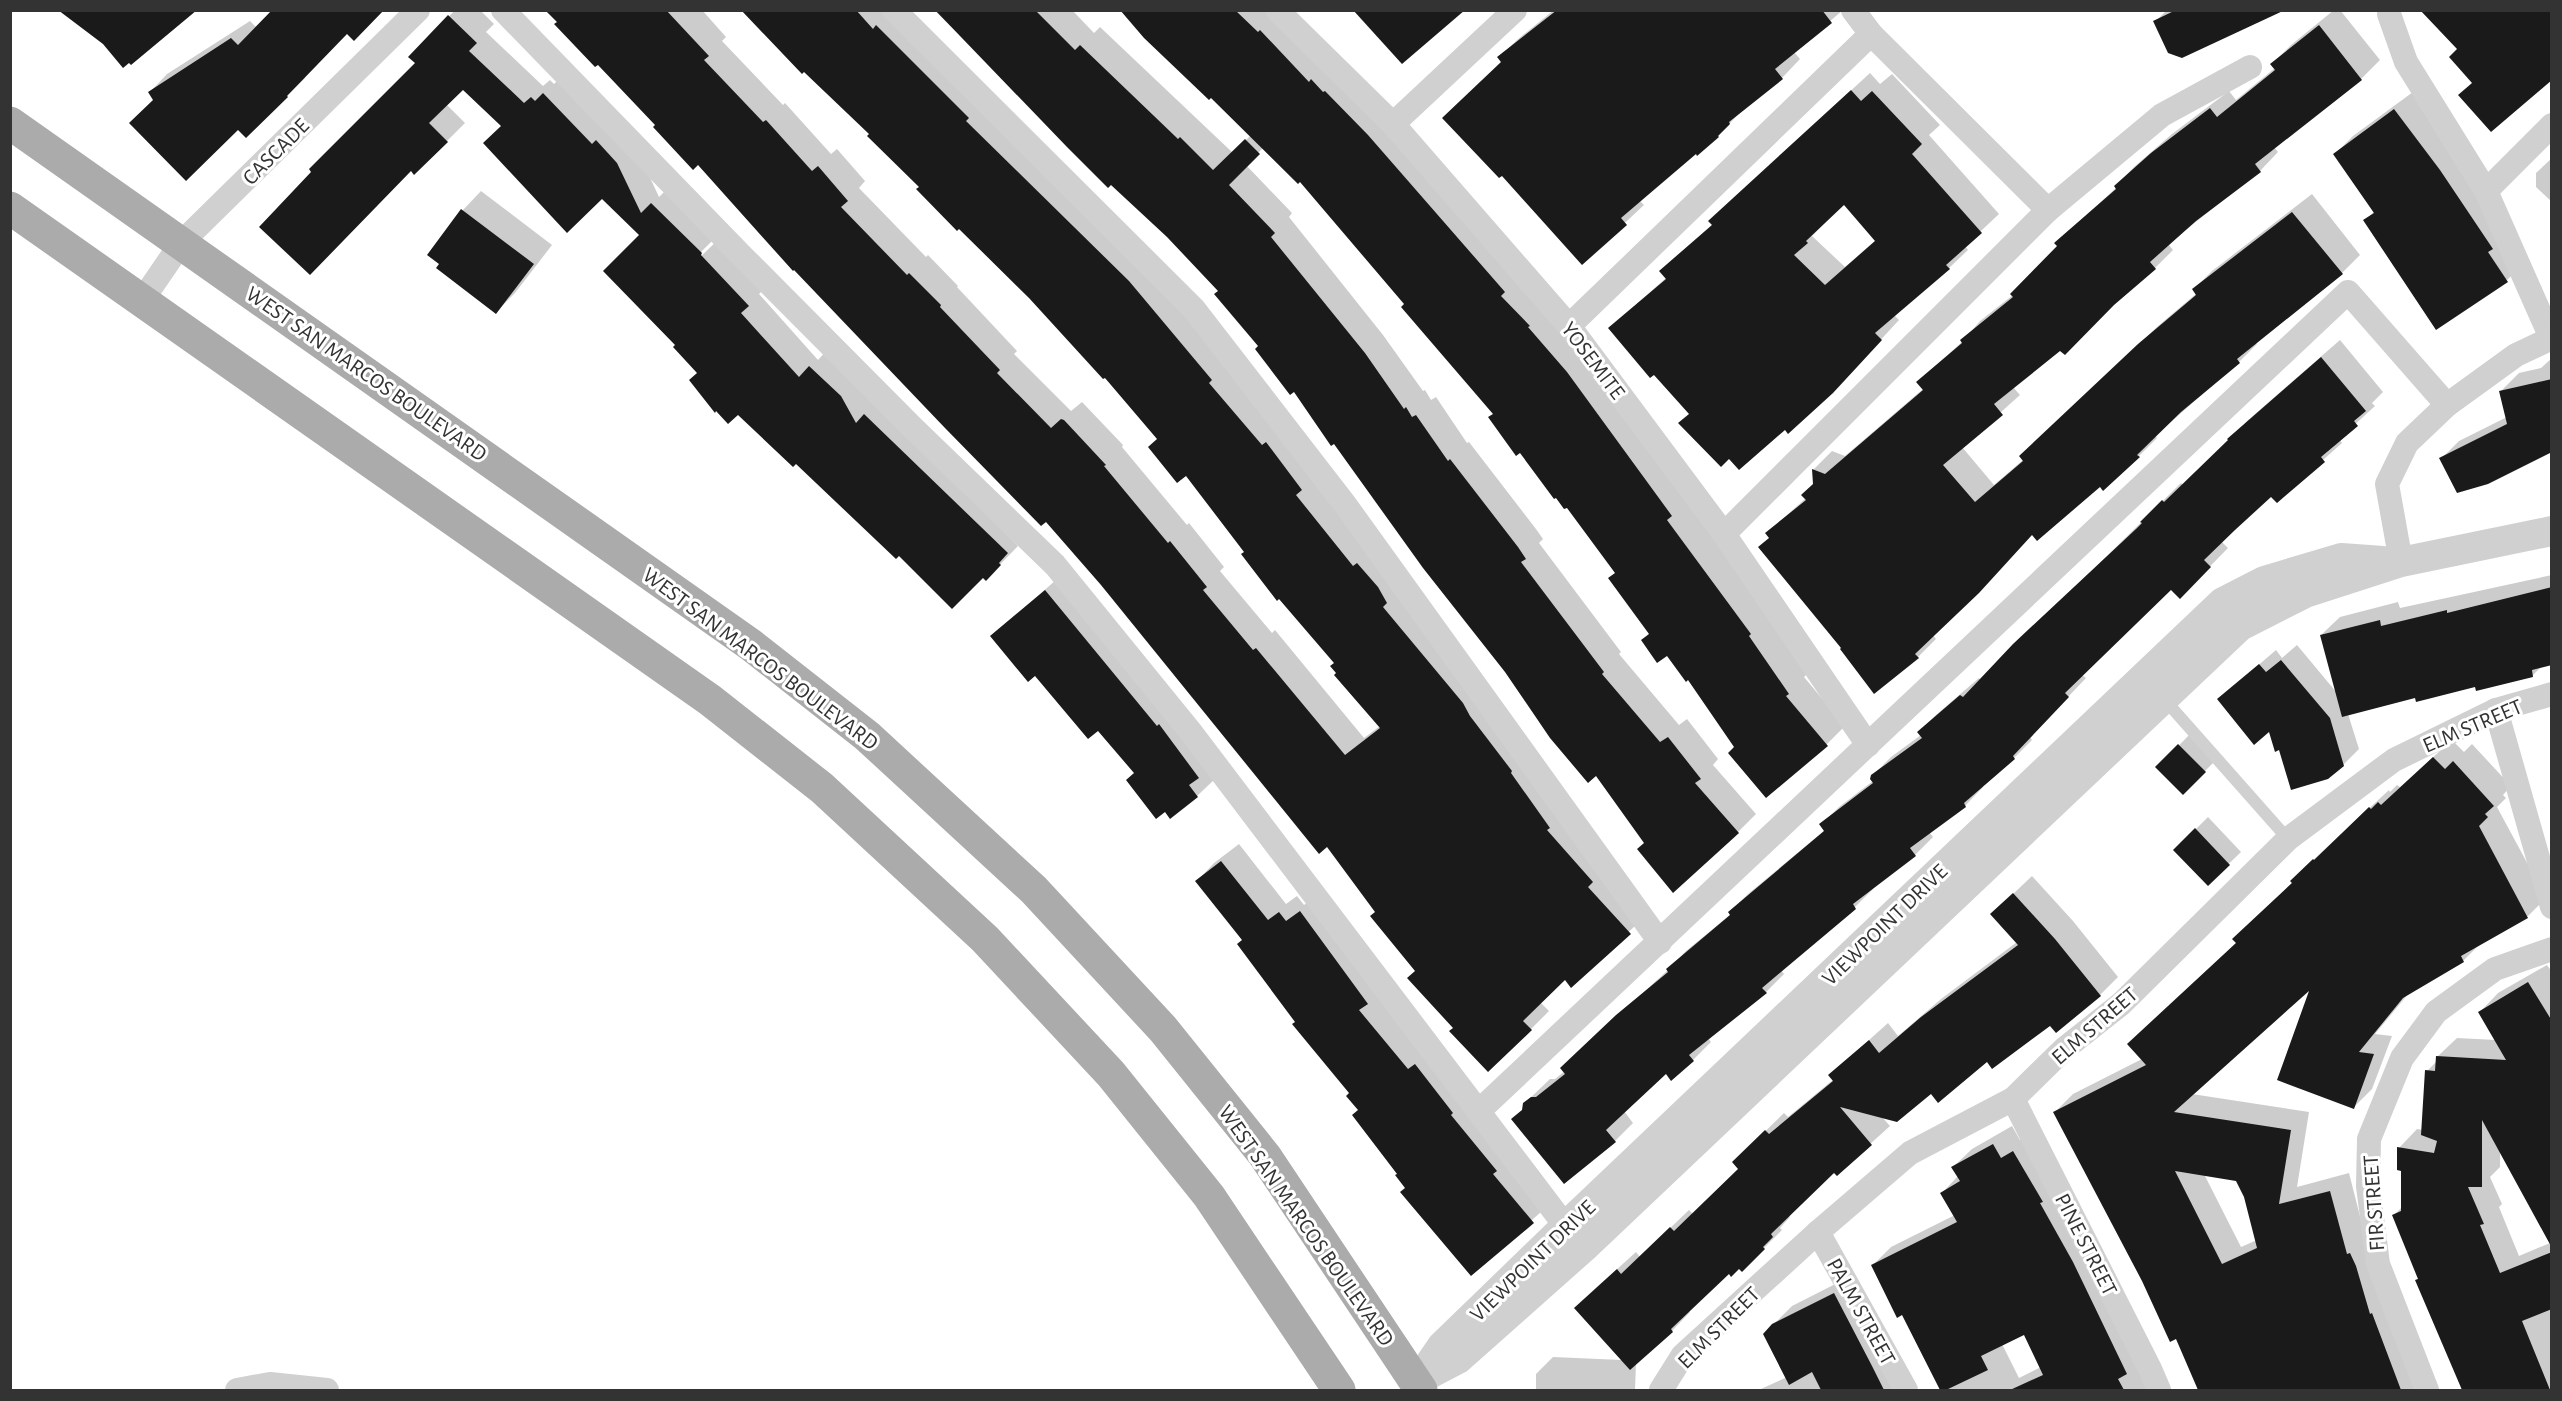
<svg xmlns="http://www.w3.org/2000/svg" width="2562" height="1401" font-family="'Alegreya Sans',sans-serif">
<rect width="100%" height="100%" fill="#fff"/>
<g fill="#0003" fill-rule="evenodd">
<polygon points="455,10 480,10 494,24 486,32 543,86 550,80 554,84 562,76 635,145 659,197 670,186 719,234 694,259 696,261 720,238 766,287 759,294 818,360 828,349 1018,546 986,579 899,554 699,372 677,345 641,235 602,197 503,126 463,88 446,104 465,123 415,173 417,63 411,57"/>
<polygon points="547,10 702,10 726,37 722,41 783,105 785,103 831,154 837,149 865,181 859,188 926,257 928,255 958,286 957,287 1017,351 1014,354 1071,411 1082,402 1123,445 1122,447 1187,525 1189,523 1224,567 1220,571 1272,633 1275,630 1364,738 1380,726 1336,663 1245,552 1159,439 1105,376 1030,297 871,134 743,10 891,10 1147,262 1648,914 1571,985 1565,978 1540,1002 1549,1011 1531,1029 1455,1028 1377,911 1327,845 1046,520"/>
<polygon points="934,10 1072,10 1094,33 1100,27 1233,153 1251,135 1123,10 1273,10 1547,306 1769,614 1807,674 1804,677 1845,726 1827,744 1736,747 1688,678 1667,654 1643,640 1650,633 1617,573 1567,506 1406,304 1300,180 1263,148 1246,165 1292,213 1289,217 1383,335 1423,391 1425,390 1431,400 1436,397 1467,443 1469,442 1536,529 1543,539 1539,543 1621,652 1619,654 1679,725 1687,719 1718,759 1713,765 1756,814 1738,832 1646,843 1596,774 1506,671 1220,291 1168,236"/>
<polygon points="1554,10 1843,10 1794,52 1800,59 1782,78 1747,105 1718,136 1639,200 1644,205 1582,263 1499,58 1518,39"/>
<polygon points="2282,10 2155,22 2166,11"/>
<polygon points="2334,10 2340,10 2380,60 2361,79 2274,147 2278,152 2260,171 2168,244 2173,250 2155,268 2013,387 2020,395 1962,447 1994,485 2024,459 2040,438 2158,326 2197,293 2194,289 2212,271 2312,194 2360,255 2342,273 2256,342 2257,344 2239,362 2155,436 2157,438 2139,456 2032,534 1933,635 1936,639 1918,657 1843,648 1767,533 1806,498 1815,483 1813,470 1832,451 1845,456 1923,389 1918,382 1963,341 1980,321 2013,295 2059,246 2056,243 2117,187 2116,186 2134,167 2172,134 2229,91 2236,100 2275,68 2272,64 2291,45"/>
<polygon points="250,21 257,28 347,32 304,77 305,78 246,136 238,128 155,100 150,92 167,74"/>
<path d="M1870,73L1880,84L1892,74L1940,125L1929,135L1999,214L1965,246L1968,250L1949,268L1894,315L1899,320L1851,372L1785,428L1690,413L1610,328L1667,277L1661,271L1713,224L1729,203ZM1844,203L1876,240L1845,267L1812,236Z"/>
<polygon points="2413,92 2525,262 2507,280 2365,220 2375,211 2335,154 2353,136"/>
<polygon points="2552,158 2552,202 2536,187 2536,173"/>
<polygon points="481,191 552,245 515,293 496,312 429,254 463,210"/>
<polygon points="2340,340 2383,392 2372,403 2375,406 2339,439 2342,443 2277,501 2271,494 2221,541 2228,548 2180,597 2171,588 2082,675 2086,678 2030,737 2032,740 2014,758 1982,786 1983,787 1965,806 1929,832 1933,837 1915,855 1872,888 1873,889 1855,907 1781,970 1784,974 1766,992 1708,1038 1711,1042 1693,1060 1666,1072 1624,1111 1633,1123 1615,1141 1564,1182 1524,1108 1524,1104 1550,1079 1555,1079 1565,1071 1580,1050 1668,970 1686,951 1731,914 1730,912 1748,894 1825,830 1821,825 1839,807 1873,781 1872,776 1891,757 1921,735 1919,732 1937,714 1979,678 1981,680 2181,483 2183,485 2230,440 2247,421"/>
<polygon points="2552,358 2552,448 2441,459 2459,441 2507,417 2501,391 2519,373 2541,368"/>
<polygon points="1064,573 1216,778 1197,796 1135,772 1098,729 992,636"/>
<polygon points="2552,575 2552,663 2543,665 2532,676 2416,696 2348,714 2359,749 2343,765 2280,748 2270,729 2219,699 2276,650 2282,658 2297,645 2337,693 2321,635 2340,617 2398,602 2400,608"/>
<polygon points="2191,733 2217,759 2183,793 2158,767"/>
<path d="M2452,740L2464,752L2472,744L2511,786L2503,795L2506,798L2497,807L2546,898L2528,916L2480,944L2463,961L2409,993L2375,1034L2392,1036L2372,1089L2353,1108L2313,986L2192,1094L2309,1112L2297,1187L2349,1173L2365,1236L2429,1390H2200L2176,1337L2144,1281L2055,1112L2073,1094L2142,1059L2129,1044L2237,942L2310,863L2389,790L2390,792L2397,785L2400,787ZM2204,1174L2237,1180L2246,1197L2257,1240L2241,1247Z"/>
<polygon points="2208,817 2241,852 2208,884 2175,850"/>
<polygon points="1239,844 1286,904 1297,896 1304,905 1318,894 1550,1204 1471,1274 1407,1187 1350,1093 1296,1021 1243,940 1197,881 1214,863"/>
<polygon points="2032,876 2073,921 2118,977 2100,995 1931,1092 1882,1117 1890,1126 1837,1174 1834,1171 1788,1215 1790,1217 1780,1228 1782,1230 1764,1248 1739,1267 1729,1272 1689,1310 1690,1312 1672,1331 1636,1363 1635,1390 1536,1390 1536,1374 1553,1357 1622,1360 1594,1290 1636,1252 1640,1257 1689,1210 1693,1214 1740,1169 1752,1144 1784,1113 1788,1117 1834,1079 1830,1075 1888,1023 1898,1036 1941,999 2017,942 1992,914"/>
<path d="M2547,965L2552,972V1390H2464L2417,1280L2419,1278L2394,1215L2403,1206L2402,1169L2399,1148L2417,1129L2423,1130L2427,1071L2438,1060V1056L2457,1038L2496,1040L2480,1012L2498,993ZM2500,1150L2550,1243L2519,1256L2499,1207L2502,1204L2490,1177L2500,1167Z"/>
<path d="M2012,1126L2020,1140L2032,1133L2160,1390H1941L1903,1313L1873,1265L1891,1247L1955,1215L1942,1193L1958,1176L1953,1167L1972,1149ZM2024,1333L2041,1367L2019,1378L2002,1344Z"/>
<polygon points="1853,1275 1909,1390 1759,1390 1787,1377 1773,1325 1792,1306"/>
</g>
<g fill="#1a1a1a" fill-rule="evenodd">
<polygon points="58,10 197,10 131,65 129,63 123,68 103,44"/>
<polygon points="272,10 384,10 354,41 347,34 287,96 288,97 246,138 238,130 186,181 129,123 153,100 148,92 231,38 238,45"/>
<polygon points="545,10 666,10 709,56 704,60 763,122 766,120 812,171 818,166 848,201 841,207 907,275 909,273 941,305 940,307 1000,370 997,373 1051,428 1061,419 1064,420 1106,465 1104,466 1168,543 1170,541 1207,587 1203,590 1253,650 1256,648 1345,755 1380,728 1334,675 1336,673 1330,666 1334,663 1279,599 1277,601 1241,554 1244,552 1186,476 1177,483 1148,447 1157,439 1105,378 1103,379 1029,298 959,229 957,231 916,189 919,187 867,136 869,134 804,72 802,74 741,10 856,10 873,29 876,25 969,118 966,121 1129,281 1212,380 1209,383 1262,445 1266,442 1302,490 1296,495 1353,566 1357,563 1378,587 1387,603 1383,607 1463,703 1470,716 1512,771 1511,773 1550,828 1547,830 1593,882 1588,887 1631,934 1571,988 1565,980 1523,1021 1532,1030 1488,1072 1449,1031 1453,1028 1407,978 1415,971 1370,916 1375,912 1327,847 1319,854 1101,585 1046,522 1041,526 945,428 794,270 793,271 698,165 693,170 653,127 655,125 598,65 595,67 554,24 557,22"/>
<polygon points="935,10 1035,10 1075,50 1080,45 1178,139 1180,137 1213,170 1245,139 1260,154 1229,185 1275,233 1271,237 1365,353 1404,409 1406,407 1412,417 1416,415 1448,461 1450,459 1518,547 1526,559 1521,562 1604,672 1602,674 1660,742 1668,737 1701,779 1695,783 1739,833 1673,893 1637,849 1644,843 1596,776 1588,783 1550,738 1505,672 1423,568 1334,444 1331,446 1294,392 1290,395 1255,349 1258,346 1214,294 1218,291 1167,237 1111,185 1108,188 1067,147"/>
<polygon points="1120,10 1235,10 1258,32 1260,30 1309,82 1311,79 1323,92 1325,91 1368,135 1505,292 1501,296 1530,326 1528,327 1567,372 1672,516 1667,520 1751,634 1749,636 1789,694 1786,696 1828,746 1766,798 1728,753 1734,747 1688,680 1686,682 1667,656 1657,663 1641,640 1649,634 1608,578 1615,573 1567,508 1564,509 1556,498 1554,499 1520,453 1516,456 1488,417 1493,414 1401,307 1404,304 1300,182 1298,184 1211,98 1209,100 1144,38"/>
<polygon points="1353,10 1465,10 1402,64"/>
<polygon points="1557,10 1822,10 1832,23 1775,69 1783,79 1729,122 1730,124 1718,136 1719,137 1697,156 1696,154 1621,218 1627,225 1582,265 1502,176 1499,178 1442,118 1501,62 1497,57"/>
<polygon points="2176,10 2285,10 2182,58 2168,53 2153,21"/>
<polygon points="2420,10 2552,10 2552,80 2491,132 2458,95 2472,83 2449,57 2457,49"/>
<polygon points="448,15 477,43 469,51 524,103 531,97 535,101 543,93 592,144 596,140 617,163 641,213 651,203 702,253 701,255 749,306 741,313 799,377 809,366 841,396 856,423 864,414 1008,553 999,563 1001,565 986,581 983,578 952,609 899,556 896,559 796,464 793,467 738,415 728,424 716,411 715,413 689,380 697,373 673,347 675,345 603,271 639,235 602,199 567,233 483,143 501,126 463,90 429,123 448,142 414,175 411,171 310,275 259,227 311,172 309,169 415,63 408,57"/>
<polygon points="2319,25 2362,80 2255,164 2261,172 2196,221 2150,262 2156,269 2114,305 2065,355 2060,351 1994,404 2003,415 1943,465 1975,502 2023,461 2019,456 2138,344 2196,295 2192,289 2292,212 2343,274 2237,359 2240,363 2181,412 2137,455 2140,457 2103,491 2100,487 2037,541 2032,535 1979,593 1915,654 1919,658 1874,694 1840,649 1841,648 1758,547 1769,538 1765,533 1806,500 1801,495 1813,484 1812,469 1825,474 1923,390 1916,382 1962,343 1960,340 2013,297 2010,294 2057,246 2054,243 2116,189 2114,186 2151,153 2210,108 2217,117 2275,70 2270,64"/>
<path d="M1851,90L1861,101L1872,91L1922,144L1912,154L1982,233L1946,265L1950,269L1875,333L1882,340L1833,393L1788,434L1785,430L1739,470L1729,459L1721,467L1678,423L1689,414L1654,375L1650,378L1608,328L1666,279L1659,271L1712,225L1708,221ZM1844,205L1875,241L1825,285L1794,255L1808,243L1806,241Z"/>
<polygon points="2394,109 2440,170 2493,249 2488,252 2508,282 2436,330 2363,220 2374,213 2333,154"/>
<polygon points="461,209 534,264 496,314 436,268 439,264 427,255"/>
<polygon points="2321,357 2366,411 2354,421 2358,426 2321,457 2325,462 2277,503 2271,497 2235,530 2204,560 2211,567 2180,599 2171,590 2065,693 2069,697 2013,756 2015,759 1964,803 1966,807 1910,848 1916,856 1853,904 1856,909 1762,988 1767,993 1689,1055 1694,1061 1671,1081 1666,1074 1606,1130 1616,1142 1564,1184 1511,1119 1522,1110 1523,1103 1531,1097 1536,1097 1565,1074 1560,1068 1616,1015 1668,972 1666,969 1730,915 1728,912 1824,831 1819,824 1873,783 1870,779 1871,775 1922,738 1917,732 1960,695 1963,697 2013,644 2136,529 2142,523 2140,522 2162,500 2164,502 2228,440 2227,439"/>
<polygon points="2552,379 2552,452 2488,484 2457,493 2439,458 2507,424 2499,391"/>
<polygon points="2552,587 2552,665 2532,670 2533,677 2476,691 2475,687 2416,702 2415,698 2342,717 2320,635 2380,620 2381,626 2447,610 2447,613"/>
<polygon points="1045,590 1157,726 1159,724 1199,778 1189,785 1198,797 1170,819 1165,812 1156,819 1126,780 1134,773 1098,731 1088,739 1035,676 1028,682 990,636"/>
<polygon points="2281,660 2330,718 2344,766 2328,779 2291,790 2279,750 2275,752 2269,732 2254,745 2217,699 2259,664 2266,672"/>
<polygon points="2178,744 2206,772 2183,795 2155,767"/>
<path d="M2433,757L2445,769L2453,761L2494,806L2485,814L2488,817L2479,826L2528,918L2461,956L2464,962L2403,998L2359,1052L2374,1054L2354,1109L2277,1080L2309,991L2174,1112L2291,1130L2279,1204L2330,1191L2347,1254L2350,1253L2356,1266L2370,1314L2372,1313L2401,1390H2198L2176,1339L2170,1342L2142,1281L2053,1112L2146,1065L2127,1044L2236,943L2232,939L2292,883L2290,881L2313,859L2314,860L2369,807L2371,809L2378,802L2381,805ZM2175,1171L2236,1181L2244,1197L2257,1248L2222,1264Z"/>
<polygon points="2195,828 2230,865 2208,886 2173,850"/>
<polygon points="1221,861 1268,920 1279,912 1286,921 1300,911 1368,1004 1359,1010 1408,1069 1415,1064 1453,1113 1451,1115 1497,1171 1493,1174 1534,1223 1471,1276 1400,1192 1405,1188 1395,1175 1397,1174 1352,1115 1358,1110 1346,1096 1349,1093 1292,1024 1295,1022 1237,944 1242,940 1195,881"/>
<polygon points="2013,893 2055,939 2101,996 2056,1033 2050,1026 1992,1069 1987,1062 1938,1103 1931,1094 1897,1122 1840,1107 1872,1145 1837,1176 1834,1173 1771,1234 1773,1237 1763,1247 1765,1249 1742,1272 1739,1269 1731,1277 1729,1274 1671,1329 1673,1332 1630,1370 1574,1308 1617,1269 1621,1274 1670,1227 1674,1231 1738,1169 1732,1162 1765,1130 1769,1134 1833,1081 1828,1075 1869,1040 1879,1053 1921,1017 2018,945 1990,914"/>
<polygon points="2528,982 2552,1021 2552,1248 2482,1120 2482,1187 2468,1187 2484,1224 2480,1225 2500,1273 2552,1252 2552,1309 2522,1321 2550,1390 2462,1390 2415,1280 2418,1279 2392,1215 2401,1211 2401,1171 2397,1170 2397,1147 2434,1153 2437,1141 2421,1135 2425,1070 2435,1071 2436,1056 2506,1060 2478,1012"/>
<polygon points="1993,1144 2001,1158 2013,1151 2043,1202 2040,1203 2073,1262 2127,1374 2118,1379 2124,1390 2010,1390 2043,1375 2024,1335 1981,1356 1988,1370 1946,1390 1940,1390 1902,1315 1897,1318 1871,1265 1957,1222 1940,1193 1960,1181 1951,1167"/>
<polygon points="1834,1293 1872,1366 1884,1390 1821,1390 1812,1372 1789,1385 1763,1334 1772,1324"/>
</g>
<g fill="none" stroke-linecap="round" stroke-linejoin="round">
<polyline stroke="#d0d0d0" stroke-width="12" points="2164,699 2288,839"/>
<g stroke="#d0d0d0" stroke-width="24">
<polyline points="503,10 741,255 912,427 1055,565 1190,731 1576,1240"/>
<polyline points="894,10 1194,309 1344,503 1660,942"/>
<polyline points="1277,10 1393,124 1569,326 1724,534 1868,745"/>
<polyline points="1853,10 1871,34 2048,210"/>
<polyline points="2389,10 2389,14 2406,62 2486,191 2551,338"/>
<polyline points="1393,124 1515,10"/>
<polyline points="2486,191 2552,125"/>
<polyline points="143,299 182,242 418,10"/>
<polyline points="1569,326 1871,34"/>
<polyline points="1724,534 2048,210 2162,115 2250,67"/>
<polyline points="2401,562 2387,484 2407,443 2447,405 2516,355 2552,338"/>
<polyline points="2496,710 2552,907"/>
<polyline points="2013,1099 2150,1369 2159,1390"/>
<polyline points="1480,1110 2348,292 2447,405"/>
<polyline points="1818,1232 1906,1390"/>
<polyline points="237,1390 270,1384 327,1390"/>
<polyline points="1661,1390 1683,1355 1818,1232 1910,1153 2013,1099 2064,1049 2121,1004 2288,839 2394,760 2496,710 2552,694"/>
<polyline points="2427,1390 2378,1264 2368,1186 2369,1139 2402,1058 2436,1012 2495,969 2552,949"/>
</g>
<g stroke="#d0d0d0" stroke-width="30">
<polyline points="1431,1362 1442,1346 1566,1226 2223,602 2264,581 2341,558 2383,561"/>
<polyline points="1416,1381 1458,1359 1583,1248 2240,626 2305,593 2401,562 2552,531"/>
</g>
<g stroke="#ababab" stroke-width="33">
<polyline points="10,123 751,645 867,736 1034,890 1163,1029 1265,1156 1421,1390"/>
<polyline points="10,208 710,700 822,788 985,939 1111,1074 1209,1196 1339,1390"/>
</g>
</g>
<g text-anchor="middle" stroke-width="6" stroke-linejoin="round" paint-order="stroke">
<g font-size="22" fill="#333" stroke="#fff">
<text transform="translate(275 151) rotate(-45)" y="8">CASCADE</text>
<text transform="translate(1594 360) rotate(53)" y="8">YOSEMITE</text>
<text transform="translate(367 373) rotate(35)" y="8">WEST SAN MARCOS BOULEVARD</text>
<text transform="translate(761 658) rotate(37)" y="8">WEST SAN MARCOS BOULEVARD</text>
<text transform="translate(2472 725) rotate(-23)" y="8">ELM STREET</text>
<text transform="translate(1884 924) rotate(-44)" y="8">VIEWPOINT DRIVE</text>
<text transform="translate(2094 1025) rotate(-41)" y="8">ELM STREET</text>
<text transform="translate(2373 1203) rotate(-94)" y="8">FIR STREET</text>
<text transform="translate(1307 1225) rotate(55)" y="8">WEST SAN MARCOS BOULEVARD</text>
<text transform="translate(2087 1244) rotate(63)" y="8">PINE STREET</text>
<text transform="translate(1532 1260) rotate(-44)" y="8">VIEWPOINT DRIVE</text>
<text transform="translate(1862 1311) rotate(61)" y="8">PALM STREET</text>
<text transform="translate(1718 1327) rotate(-45)" y="8">ELM STREET</text>
</g>
</g>
<rect width="2562" height="1401" fill="none" stroke="#333333" stroke-width="24"/>
</svg>
